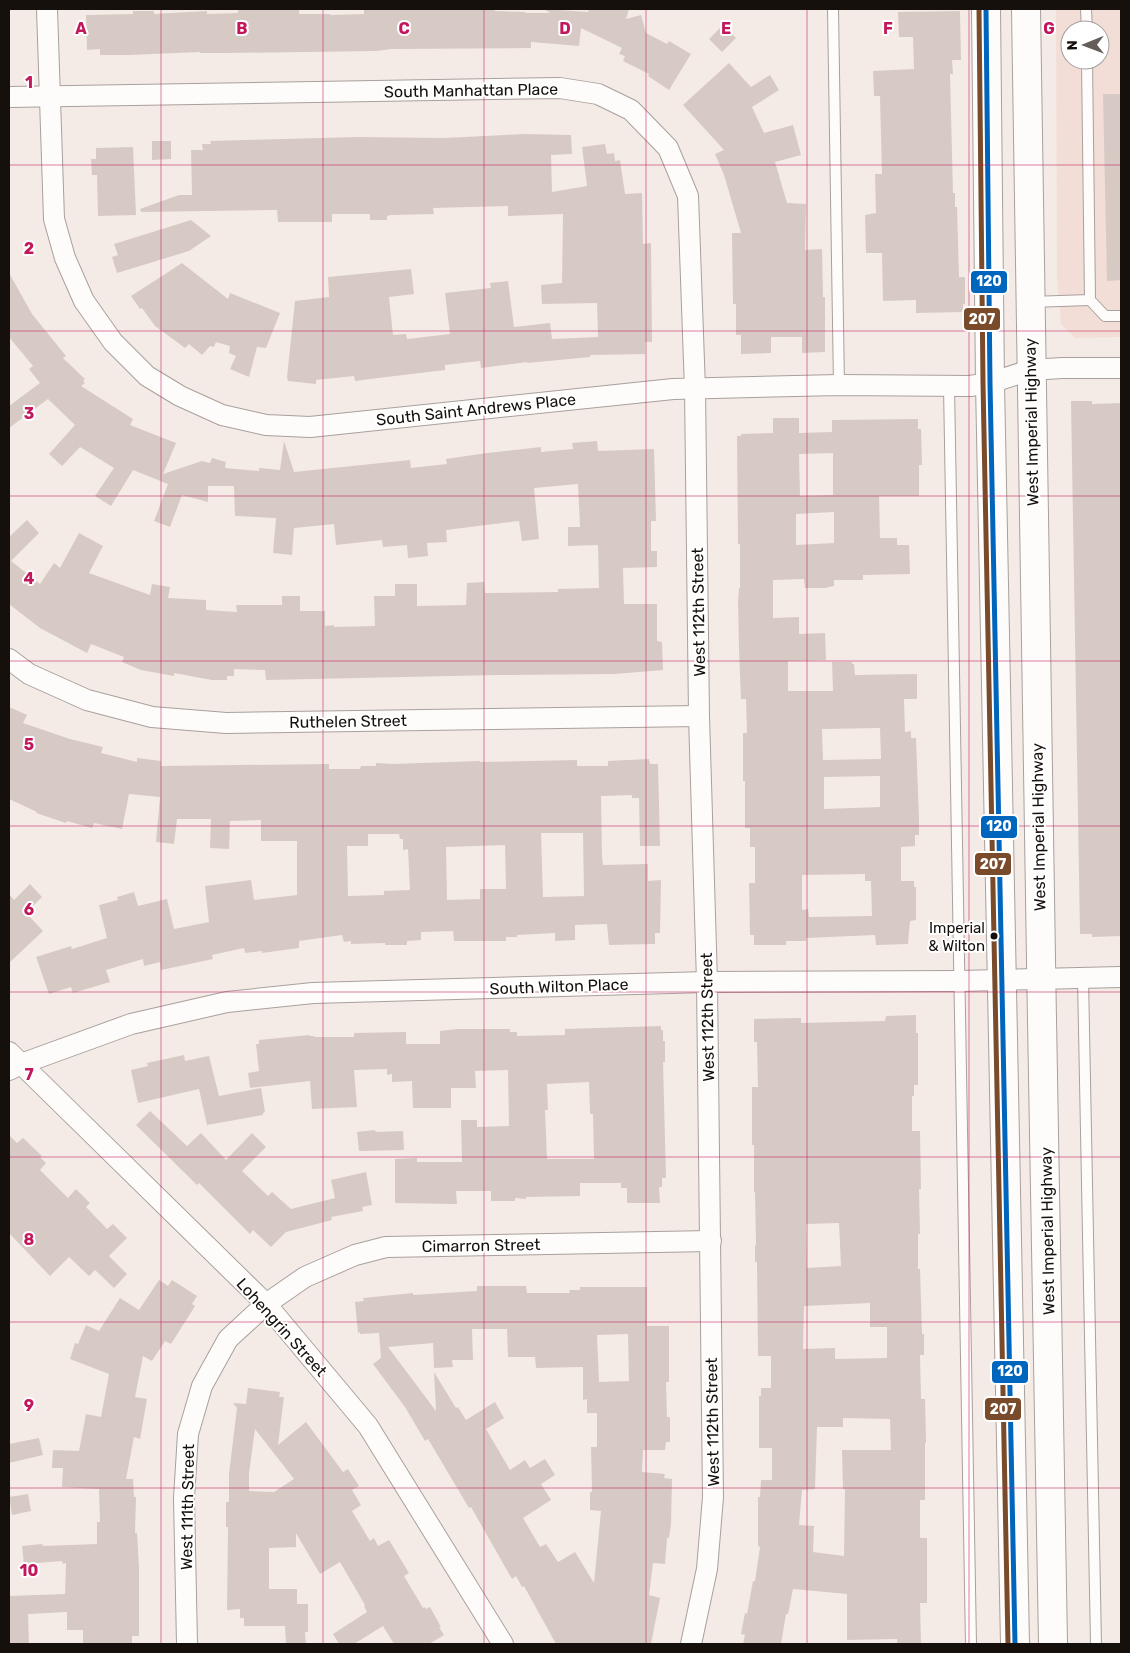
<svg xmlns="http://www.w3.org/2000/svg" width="1130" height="1653" font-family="Rubik,sans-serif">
<rect width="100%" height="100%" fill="#f5ebe6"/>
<path fill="#f2ded6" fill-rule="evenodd" d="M1056,9H1121V337L1075,338L1061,324L1057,277ZM1070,30H1100V60H1070Z"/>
<g fill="#d7cac4" fill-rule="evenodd">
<polygon points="238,9 299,9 299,14 330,14 330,15 364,14 364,9 494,9 495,11 525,12 525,13 550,13 544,9 588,12 589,9 629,9 626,19 641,15 646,33 667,44 669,41 691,54 669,90 648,76 649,74 623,61 625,56 619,54 622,48 581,28 579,46 531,42 531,48 392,49 376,51 227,53 200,53 200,52 129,55 100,55 100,49 87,50 86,15 133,14 133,11 154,11 154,14 207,11 207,14 238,13"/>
<polygon points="960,11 961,60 952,60 953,74 950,74 953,193 955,193 955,207 957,207 959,277 965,277 965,304 963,304 963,312 916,313 916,300 883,301 882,253 866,253 865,215 876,213 875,174 882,174 880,96 874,96 873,71 914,69 913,37 899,37 898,12"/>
<polygon points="723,25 736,38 722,52 709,39"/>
<polygon points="729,63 751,87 770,75 779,90 752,107 764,133 793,125 801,155 775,162 787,203 806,204 805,250 822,249 823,297 825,297 825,352 802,353 802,337 771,337 771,353 741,354 741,335 736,335 736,304 733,304 732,233 741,233 724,175 715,154 724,150 683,105"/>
<polygon points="1103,94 1121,94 1121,280 1107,281"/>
<polygon points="525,134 571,135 572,154 551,155 552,192 587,186 582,147 605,144 607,154 614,153 615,161 620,160 625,194 642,193 643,244 651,243 652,342 645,342 645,354 590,355 590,357 527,363 527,362 481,368 480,361 445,365 445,370 370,379 355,381 354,376 316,380 316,384 288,381 287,377 295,301 329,297 328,277 411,269 414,294 389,297 393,335 406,334 407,339 450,334 445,293 491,288 490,283 508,281 514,327 550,323 552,339 598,337 597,303 542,304 541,285 562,283 563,214 508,216 508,206 433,208 434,214 391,215 387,216 387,220 370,220 370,214 332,214 332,222 278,222 277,210 141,212 140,209 179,195 192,195 191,150 203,150 202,144 211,144 210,141 358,137 444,138"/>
<polygon points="152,141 171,141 171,159 152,160"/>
<polygon points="133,147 136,215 98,216 97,175 92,175 91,159 96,159 96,148"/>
<polygon points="191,220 211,236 189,251 117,273 112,257 118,255 114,244"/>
<polygon points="182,263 228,299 230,293 280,313 266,348 257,347 249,377 230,369 236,356 229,353 230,346 216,342 214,347 210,346 202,355 189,344 185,348 155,326 142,308 140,309 131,296"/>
<polygon points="9,273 32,314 66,356 63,358 85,379 83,381 85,383 81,386 133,419 130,425 176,443 163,474 202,461 210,463 212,458 226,462 225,468 259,471 259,468 280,470 284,441 294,472 410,460 411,468 447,464 446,459 487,453 541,447 541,452 573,449 572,443 597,441 598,451 654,449 656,521 651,521 651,551 657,551 657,567 623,568 624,604 657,604 657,641 662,642 663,670 615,674 496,675 266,680 265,670 234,669 234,676 227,676 227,680 212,680 174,673 174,676 141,670 122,662 124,657 91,644 87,653 40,628 9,604 9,537 27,520 39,533 11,561 40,584 54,563 60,568 79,533 103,546 89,573 150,595 152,584 170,587 168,598 206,600 206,610 237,612 236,605 282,605 282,596 300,596 300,611 325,611 325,626 334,625 334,627 375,626 374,596 395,596 395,584 417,584 417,606 466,605 467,583 484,582 485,593 558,592 558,589 599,588 598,545 568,546 568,527 580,527 578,484 534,488 539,539 522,541 519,521 446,530 447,542 427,543 428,556 408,558 407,545 383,547 382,540 336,545 334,524 294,528 292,555 273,553 276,518 235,516 234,486 208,486 208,502 182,495 170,527 154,521 168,484 133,470 111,506 95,496 114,468 80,447 62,466 49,454 75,425 48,399 9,428 9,406 40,383 29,369 33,366 9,337"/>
<polygon points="1071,401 1092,401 1092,404 1121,403 1121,936 1092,937 1092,934 1080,934"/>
<path d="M773,418H799V433L832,432V420L918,419V429H921L922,465H919V496H879L880,538H897V545H909L910,574L863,575V580H834V586L825,588H805L804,579L773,580V618L799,617V634L825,633L826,660L788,661V691H833L832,662H852V664H854L855,675L917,674V699H904L905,732L911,731V738H916L919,819V835H915V846L901,847V881H914V887H916V920L910,921L908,944L876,945L875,935L806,938V941H786V945H754V935H750L749,883H755V847H750V828H745V781H743V733H747L746,699H741L739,649L738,601L739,588H740V544H738L737,436H741V434L773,433ZM833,453V495L800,496L799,454ZM834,512V543L796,545V514ZM880,728L881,759L823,760L822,729ZM880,776V807L824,809V777ZM865,874V881H871L872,916L809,917L808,909L802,910V875Z"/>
<path d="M9,707L27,715L23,723L70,739L103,747L101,753L137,762V758L161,761V766L329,764V769H360L361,766H376V763L392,764L480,761V762L577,760V766H608V761L649,759L650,764H658L660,846H640L639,798H632V795L601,796L602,857L603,865L648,864V881L661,880L660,933H655V944L609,945L607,924L575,925V940L555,941V933L517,935V937H506V941H454L453,931L421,932V940L407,941V945H385V943L351,944V941L344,942L342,935L299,941V948L262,953V951L245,953L244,948L212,955L213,959L161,970L160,962L144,966L143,959L106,970L110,982L73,993L71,987L49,994L36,957L71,946L72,949L107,938L99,905L118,900L117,897L134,892L138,906L167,899L174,929L209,922L205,886L251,880L254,900L297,895V841H261V820L230,821L229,849L210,848L211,819H177L174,844L156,842L160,797L129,794L122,829L94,823L92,828L67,821L66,823L36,813L37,812L9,799ZM541,833H583L584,896L543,897ZM368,834H399L400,839H403V850L408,849L410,890L384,891V895L348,896L347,846H368ZM505,845L506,889H480V899L447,900L446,847Z"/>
<polygon points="30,884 42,897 26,913 43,931 9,963 9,894 14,900"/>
<path d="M916,1015V1033H918V1085H914V1096H912V1131H920L921,1189H919L920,1234H918V1269H920L922,1334H924V1355H920L921,1399H925L926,1443H925V1500H920V1538H927V1603H920L921,1644H897V1639L847,1640V1594L793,1589L788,1614H786L781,1644H743L745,1635L741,1634L745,1613L747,1614L753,1581H755L760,1547L758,1546V1497H760L761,1480H772V1448H759V1396H761V1388H771V1356H758L757,1262H755V1245H756L755,1192H754V1145H752V1087H758L757,1042H754V1019L801,1018V1023L885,1021L886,1016ZM839,1223L841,1266L807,1268L806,1224ZM870,1303V1327H887V1358L835,1359V1348L803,1349L804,1306ZM843,1418L890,1419L891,1450H842L843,1489H845L844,1556L813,1552L814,1526L799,1525L802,1490L815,1489L817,1427H843Z"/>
<path d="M661,1026V1030H663V1041H665V1062H663L666,1178H662V1187H659L660,1203H627V1188H621V1183H580V1196L526,1197V1199L515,1198V1201H491V1191H456L457,1204L395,1203V1159L417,1158V1162H462L461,1120H477V1127L509,1126L508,1070L475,1071L476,1088H451V1108H413L412,1081L392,1082V1074L387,1075V1069L354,1070L357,1107L312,1109L310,1081L250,1088L248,1073L259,1071L256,1044H259V1040L309,1035L310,1036H314V1037H354V1033L406,1032V1044H440V1031L457,1029H510V1032H517V1036L565,1035V1029ZM589,1082L590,1114H593L594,1159H547L545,1110H548L547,1084Z"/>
<polygon points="184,1055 185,1061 209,1056 219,1096 261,1088 265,1112 263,1113 263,1115 207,1125 199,1089 138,1103 131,1070 148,1066 147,1063"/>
<polygon points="150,1111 187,1146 201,1133 226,1160 252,1133 266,1147 242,1171 268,1196 272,1192 291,1209 335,1198 331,1180 366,1172 372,1205 362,1207 363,1211 331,1217 332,1220 286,1232 271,1247 253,1230 250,1234 199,1183 197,1185 136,1125"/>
<polygon points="375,1130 376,1132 403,1131 404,1150 359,1151 357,1132"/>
<polygon points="9,1135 17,1143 23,1138 42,1156 40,1157 46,1163 40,1170 68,1198 76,1189 90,1203 86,1207 107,1229 113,1224 127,1238 109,1256 127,1274 114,1288 95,1270 89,1276 69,1257 50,1276 9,1233"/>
<polygon points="159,1280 168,1286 172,1280 197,1296 192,1304 195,1306 171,1344 165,1341 152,1361 143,1356 135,1397 147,1399 140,1439 134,1437 126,1479 133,1479 134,1497 136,1497 135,1533 137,1533 139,1567 139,1636 132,1636 132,1644 83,1644 83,1630 67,1630 67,1612 28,1614 29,1644 9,1644 9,1596 65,1594 66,1563 63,1564 62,1561 24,1564 22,1546 42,1544 43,1546 97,1544 97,1522 100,1522 99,1489 62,1487 63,1468 52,1468 53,1450 79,1451 86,1414 101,1417 109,1374 70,1359 75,1343 78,1344 86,1325 99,1331 120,1298 139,1310"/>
<path d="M477,1286H526L527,1293H570L569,1290H580V1287H647V1326H669V1382H666L667,1417H670V1442H666L665,1450H643L642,1472L665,1474L664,1478L672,1479L671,1524L669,1538H667L665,1564L653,1563L649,1595L660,1598L651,1644H556L524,1586L522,1587L516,1576L512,1579L471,1507L469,1508L428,1439L425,1441L405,1407L373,1364L381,1358L379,1333L360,1334V1332L358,1333L355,1302L364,1301L363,1298L413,1293V1295L477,1291ZM472,1329H507L508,1357H535L536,1368L583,1367V1400L587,1399V1413H597V1447H591L592,1492H590V1510L601,1511L594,1583L575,1552L558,1562L546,1544L540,1547L523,1518L551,1500L541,1484L555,1475L545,1459L530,1468L525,1460L510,1470L486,1429L504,1418L495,1402L466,1420L458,1407L456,1408L434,1372L436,1411L388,1347L433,1343L434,1368L453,1367L452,1360H473ZM628,1334L629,1381L599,1382L597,1335Z"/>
<path d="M248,1388L280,1392L279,1397H284L278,1445L306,1422L343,1472L348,1469L359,1486L352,1490L361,1505L352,1511L370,1541L374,1538L378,1546L389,1540L409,1573L404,1576L423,1608L425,1607L426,1609L430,1607L441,1627H439L444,1635L429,1644H394L383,1626L354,1644H339L333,1634L367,1612L364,1606L365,1605L340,1562L320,1574L296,1533V1547L269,1548V1589H297V1604H308V1632H305L306,1644H286L285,1626H244V1618H240V1609L227,1610L228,1527H226V1502H229V1474L237,1408L233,1403L246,1404ZM255,1429L294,1479L274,1492L249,1491V1473Z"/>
<polygon points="39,1438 43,1455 9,1463 9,1444"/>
<polygon points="28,1494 31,1511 12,1515 9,1497"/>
</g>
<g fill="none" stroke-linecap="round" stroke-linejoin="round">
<g stroke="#a8a09c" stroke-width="12">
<g id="lane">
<polyline points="833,9 839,385"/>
<polyline points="1086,9 1087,30"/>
<polyline points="1090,300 1105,316 1121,316"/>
<polyline points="1030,302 1090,300 1087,60"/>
<polyline points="949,386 971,1644"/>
<polyline points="1083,978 1096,1644"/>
</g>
</g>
<g stroke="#a8a09c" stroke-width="22">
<g id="street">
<polyline points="47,9 54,219 65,258 84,301 113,342 147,376 180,396 222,415 266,425 310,427 673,389 839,385 970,386 990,383 1030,370 1062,368 1121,368"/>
<polyline points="9,97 560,88 598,94 631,110 668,148 688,196 695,389 699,716 707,982 713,1497 707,1569 691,1644"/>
<polyline points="9,659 29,674 87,700 152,717 226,723 699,716"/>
<polyline points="9,1052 266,1304 368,1426 503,1644"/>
<polyline points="9,1070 21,1064 131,1024 227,1002 313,993 707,982 960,981 1121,977"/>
<polyline points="187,1644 184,1498 188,1434 202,1386 228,1339 266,1304 305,1277 355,1255 386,1247 711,1241"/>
</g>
</g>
<g stroke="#a8a09c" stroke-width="30">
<g id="primary">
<polyline points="986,9 990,383 1015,1644"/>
<path d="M1026,9C1031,554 1045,1099 1053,1644"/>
</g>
</g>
<use href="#lane" stroke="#fefcfb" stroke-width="10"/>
<use href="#street" stroke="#fefcfb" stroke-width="20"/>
<use href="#primary" stroke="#fefcfb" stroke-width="28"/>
<g stroke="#fff" stroke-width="9">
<polyline id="bus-1" points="986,9 990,383 1015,1644"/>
</g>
<g stroke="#fff" stroke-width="9">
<polyline id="bus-2" points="979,9 983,383 1008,1644"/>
</g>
<use href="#bus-1" stroke="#0065bd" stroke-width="5"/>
<use href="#bus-2" stroke="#7a4b2a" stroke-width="5"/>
</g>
<path fill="none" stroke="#c2185b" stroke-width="1" stroke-opacity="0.55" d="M161,9V1644M323,9V1644M484,9V1644M646,9V1644M807,9V1644M969,9V1644M9,165H1121M9,331H1121M9,496H1121M9,661H1121M9,826H1121M9,992H1121M9,1157H1121M9,1322H1121M9,1488H1121"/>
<circle fill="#16100d" stroke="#fff" stroke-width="2" cx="994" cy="936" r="4.5"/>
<g text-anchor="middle" stroke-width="4" stroke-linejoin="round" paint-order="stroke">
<g font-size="15" fill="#16100d" stroke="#fff" text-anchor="end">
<text x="985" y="933">Imperial<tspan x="985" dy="18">&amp; Wilton</tspan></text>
</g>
<g font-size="16" fill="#16100d" stroke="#fff">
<text transform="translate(471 90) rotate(-1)" y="6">South Manhattan Place</text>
<text transform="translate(476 409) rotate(-6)" y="6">South Saint Andrews Place</text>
<text transform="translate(1031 422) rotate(-91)" y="6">West Imperial Highway</text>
<text transform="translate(698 612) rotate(-91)" y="6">West 112th Street</text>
<text transform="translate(348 721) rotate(-1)" y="6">Ruthelen Street</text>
<text transform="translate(1038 827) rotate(-91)" y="6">West Imperial Highway</text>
<text transform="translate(559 986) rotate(-2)" y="6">South Wilton Place</text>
<text transform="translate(707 1017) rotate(-91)" y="6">West 112th Street</text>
<text transform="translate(1047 1231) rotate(-91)" y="6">West Imperial Highway</text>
<text transform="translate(481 1245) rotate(-1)" y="6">Cimarron Street</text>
<text transform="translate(282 1327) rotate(48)" y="6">Lohengrin Street</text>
<text transform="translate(712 1422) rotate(-91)" y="6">West 112th Street</text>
<text transform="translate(187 1507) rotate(-89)" y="6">West 111th Street</text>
</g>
</g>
<g font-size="16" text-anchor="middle" font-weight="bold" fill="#c2185b" stroke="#fff" stroke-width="4" stroke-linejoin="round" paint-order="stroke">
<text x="81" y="34">A</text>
<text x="242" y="34">B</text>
<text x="404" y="34">C</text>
<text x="565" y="34">D</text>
<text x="726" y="34">E</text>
<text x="888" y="34">F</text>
<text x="1049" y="34">G</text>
<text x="29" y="88">1</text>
<text x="29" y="254">2</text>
<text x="29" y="419">3</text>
<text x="29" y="584">4</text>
<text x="29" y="750">5</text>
<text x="29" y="915">6</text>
<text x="29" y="1080">7</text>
<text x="29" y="1245">8</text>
<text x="29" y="1411">9</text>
<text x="29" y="1576">10</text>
</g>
<g stroke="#fff" stroke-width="2">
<rect x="970" y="270" width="38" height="24" rx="5" fill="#0065bd"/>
<rect x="963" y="307" width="38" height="24" rx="5" fill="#7a4b2a"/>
<rect x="980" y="815" width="38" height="24" rx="5" fill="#0065bd"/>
<rect x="974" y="852" width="38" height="24" rx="5" fill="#7a4b2a"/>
<rect x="991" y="1360" width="38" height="24" rx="5" fill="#0065bd"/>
<rect x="984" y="1397" width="38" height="24" rx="5" fill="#7a4b2a"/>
</g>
<g font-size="14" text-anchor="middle" font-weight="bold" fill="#fff">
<text x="989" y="286">120</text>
<text x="982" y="324">207</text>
<text x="999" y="831">120</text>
<text x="993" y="869">207</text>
<text x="1010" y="1376">120</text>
<text x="1003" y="1414">207</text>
</g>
<rect width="1130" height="1653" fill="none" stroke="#16100d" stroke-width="20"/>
<g transform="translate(1085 45) rotate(269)"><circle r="24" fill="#ffffff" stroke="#a29f9e"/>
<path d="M0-4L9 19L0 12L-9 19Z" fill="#645d59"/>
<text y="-8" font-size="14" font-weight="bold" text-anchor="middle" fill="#16100d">N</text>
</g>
</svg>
